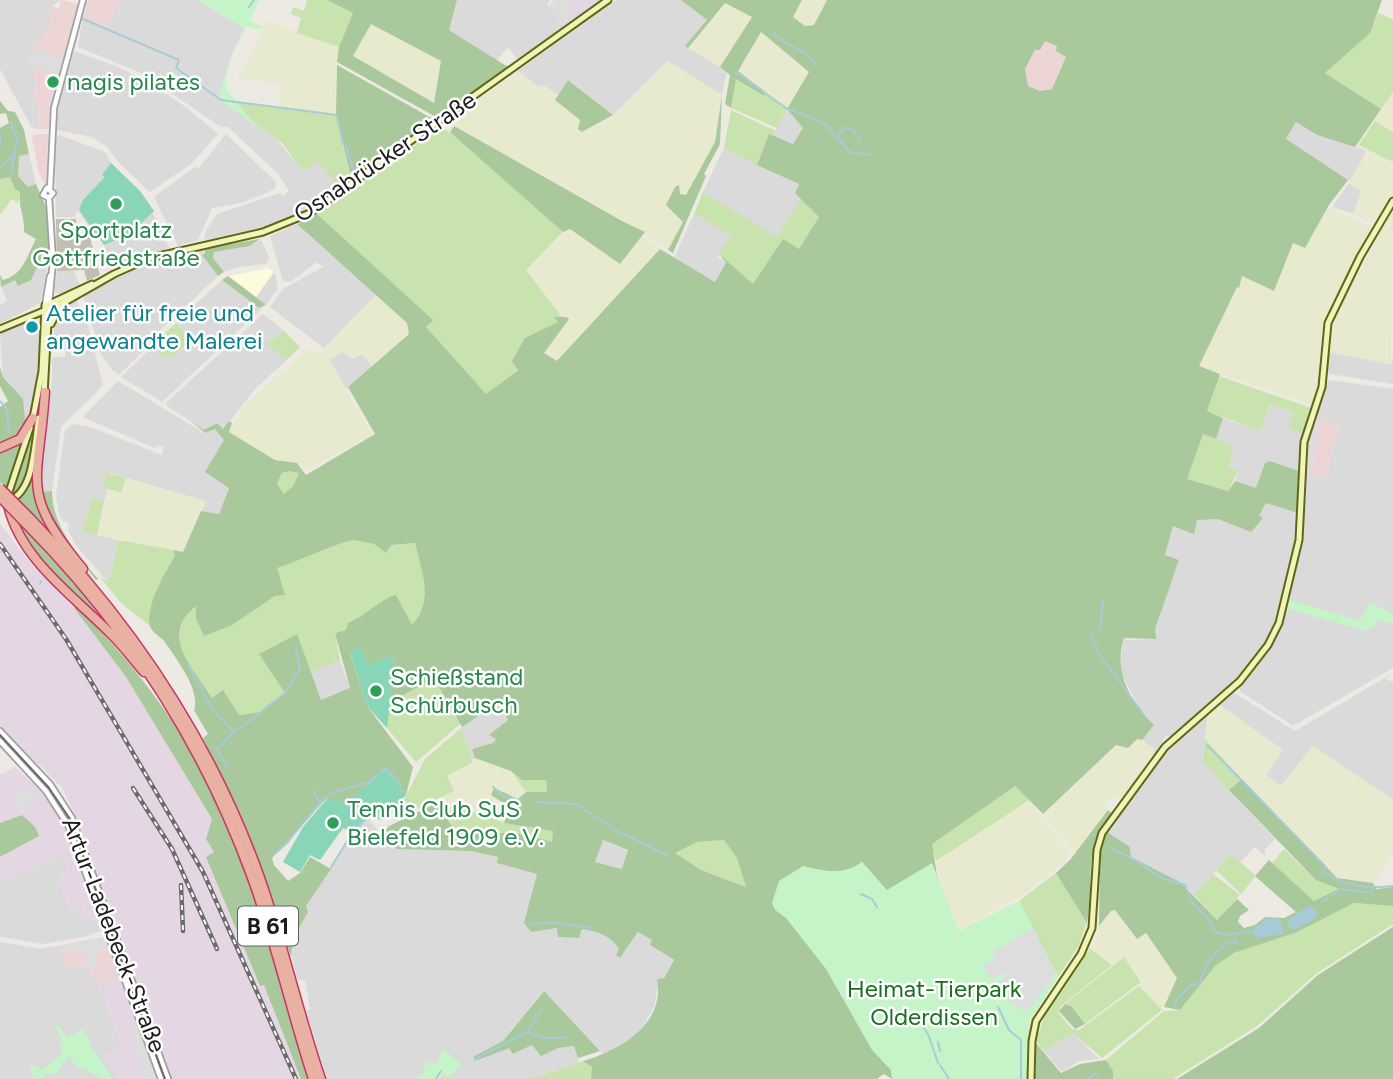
<svg xmlns="http://www.w3.org/2000/svg" width="1393" height="1079" font-family="Figtree,sans-serif">
<rect width="100%" height="100%" fill="#edeae3"/>
<g fill="#dbdada">
<polygon points="0,0 61,0 52,6 52,18 27,68 36,70 39,129 32,128 0,69"/>
<polygon points="119,0 198,0 244,28 231,57 218,98 273,135 303,171 318,161 340,189 312,207 276,224 204,240 206,230 217,214 280,193 283,196 289,191 278,174 228,127 221,127 143,74 78,47 83,18 106,28"/>
<polygon points="457,0 550,0 547,4 564,27 518,60 508,47 497,60 449,30"/>
<polygon points="616,0 681,0 707,20 685,46 727,71 722,95 668,61 613,115 569,80 558,95 545,86 539,87 518,71"/>
<polygon points="74,51 116,66 146,81 186,107 218,134 191,164 150,192 120,164 107,147 92,137 56,130 58,106"/>
<polygon points="787,109 804,127 793,144 773,136"/>
<polygon points="1296,122 1317,135 1367,150 1350,181 1286,140"/>
<polygon points="226,134 276,182 275,189 241,203 212,208 198,240 178,246 154,197 195,167 199,168"/>
<polygon points="59,135 105,152 111,163 147,200 169,248 115,269 101,239 93,233 78,210 74,217 56,217 55,138"/>
<polygon points="724,148 799,184 795,193 801,198 777,238 703,192"/>
<polygon points="29,154 36,184 28,187 18,176 16,165 19,156"/>
<polygon points="1349,183 1362,191 1353,214 1332,207"/>
<polygon points="694,214 731,236 718,257 726,263 715,282 674,258"/>
<polygon points="297,224 376,295 324,348 270,307 283,289 323,267 317,262 290,282 283,281 270,236"/>
<polygon points="261,240 269,257 266,264 238,267 224,272 212,258 214,252 250,246"/>
<polygon points="204,248 202,255 218,276 146,343 148,347 119,375 111,369 101,354 83,295 145,264"/>
<polygon points="44,252 49,252 48,265 40,303 0,324 0,305 7,301 1,287 15,279"/>
<polygon points="271,268 276,276 278,288 266,305 228,276"/>
<polygon points="73,270 80,285 61,294 54,292 57,271"/>
<polygon points="222,280 261,309 162,402 121,377 152,347 163,358 168,353 172,358 191,341 176,322"/>
<polygon points="76,299 89,329 103,386 61,427 52,491 41,492 39,477 52,381 52,357 65,357 66,350 52,349 55,323 60,310"/>
<polygon points="263,314 284,331 266,344 287,360 255,389 223,430 217,423 204,430 167,406 166,403"/>
<polygon points="34,319 42,324 41,347 34,404 28,421 25,420 10,383 3,377 0,334"/>
<polygon points="343,352 362,354 372,366 346,389 329,360"/>
<polygon points="1328,352 1391,364 1393,357 1393,384 1330,374 1327,371"/>
<polygon points="1330,380 1393,389 1393,668 1293,726 1240,691 1239,687 1251,672 1288,609 1302,533 1305,472 1326,477 1339,426 1315,419 1325,383"/>
<polygon points="118,381 204,433 215,429 224,440 229,487 219,514 201,511 205,501 110,473 104,487 108,489 104,502 92,497 82,532 119,540 109,583 77,547 68,530 69,523 63,521 59,514 56,496 65,430 73,424 90,427 162,455 164,447 158,445 154,448 83,417"/>
<polygon points="1270,404 1293,412 1288,429 1303,433 1299,471 1270,461 1265,463 1256,488 1235,481 1238,471 1228,468 1216,439 1223,418 1260,431"/>
<polygon points="1266,503 1299,513 1285,603 1268,642 1235,683 1173,736 1165,736 1146,770 1155,749 1142,740 1154,725 1141,711 1119,669 1124,638 1128,640 1155,639 1155,629 1179,560 1165,555 1173,526 1197,519 1259,517"/>
<polygon points="340,661 350,689 321,700 309,672"/>
<polygon points="1393,673 1386,679 1393,682 1393,800 1313,746 1281,786 1266,775 1283,750 1218,704 1233,692 1295,731"/>
<polygon points="498,702 508,720 490,735 496,739 493,743 472,749 475,758 473,762 463,733 459,730 470,719"/>
<polygon points="1208,712 1202,761 1275,839 1265,849 1265,856 1255,847 1240,862 1231,854 1194,895 1180,882 1131,857 1131,849 1107,832 1164,751"/>
<polygon points="368,817 380,834 397,849 471,851 498,857 497,862 537,874 525,923 531,931 558,928 558,937 579,938 582,929 595,931 615,941 624,953 638,932 653,940 650,945 674,961 658,986 654,1007 642,1028 625,1045 604,1055 543,991 503,1041 473,1058 475,1061 510,1047 514,1054 532,1045 558,1048 575,1045 579,1062 530,1079 327,1079 306,1011 310,1009 305,980 298,980 292,957 294,937 307,912 306,906 355,830"/>
<polygon points="602,840 628,851 623,869 595,862"/>
<polygon points="73,846 76,855 72,854 68,871 57,876 69,908 80,904 87,922 100,918 103,930 88,936 43,944 0,937 0,875 5,881"/>
<polygon points="0,942 40,949 62,945 67,968 87,966 96,977 122,1046 104,1054 121,1079 0,1079"/>
<polygon points="1073,1033 1099,1059 1079,1061 1062,1072 1044,1051"/>
</g>
<g fill="#ecd5d4">
<polygon points="61,0 78,4 51,103 48,129 39,129 39,113 32,90 38,87 33,82 36,71 27,68 32,49 52,18 52,6 59,9"/>
<polygon points="88,0 119,0 106,28 83,18"/>
<polygon points="1045,40 1058,47 1067,56 1052,89 1040,91 1028,86 1025,70 1035,50"/>
<polygon points="36,134 48,134 46,185 38,171 32,136"/>
<polygon points="1315,419 1339,425 1326,478 1305,472 1308,439"/>
<polygon points="102,937 106,937 122,979 98,982 96,977 91,978 87,966 67,968 62,945"/>
</g>
<g fill="#e5d6e3">
<polygon points="554,0 601,0 564,27 549,6"/>
<polygon points="0,523 30,563 74,608 126,677 212,819 206,838 214,852 207,857 259,985 264,984 301,1079 171,1079 149,1018 149,1009 145,1007 78,821 62,788 40,765 20,751 0,725"/>
<polygon points="15,767 49,799 73,846 71,850 5,881 0,875 0,857 39,836 22,815 0,823 0,775"/>
<polygon points="72,854 76,855 100,918 87,922 80,905 69,909 57,876 68,870 62,859"/>
<polygon points="122,979 156,1077 156,1079 121,1079 104,1053 122,1046 98,982"/>
</g>
<polygon fill="#fcfbde" points="269,268 274,272 256,297 228,276"/>
<polygon fill="#c1c0b0" points="56,219 76,219 77,237 89,234 100,275 87,281 84,270 57,271"/>
<g fill="#e8ead0">
<polygon points="802,0 827,0 814,25 805,26 793,17"/>
<polygon points="725,2 752,17 720,67 688,48"/>
<polygon points="268,20 339,47 335,89 337,114 279,107 281,83 238,79"/>
<polygon points="371,24 441,61 434,104 352,56"/>
<polygon points="761,31 810,72 787,109 738,71"/>
<polygon points="668,61 722,95 715,142 686,196 679,194 675,187 683,222 668,250 643,234 644,232 454,126 451,120 518,71 538,87 545,86 558,95 555,100 580,120 582,132 609,120"/>
<polygon points="1393,92 1393,132 1375,122 1359,145 1393,162 1393,193 1373,224 1353,214 1362,191 1349,183 1367,151 1355,147"/>
<polygon points="1327,207 1372,227 1329,311 1320,344 1319,385 1312,405 1199,366 1220,318 1241,285 1242,275 1294,243 1305,248"/>
<polygon points="1393,210 1391,364 1328,352 1338,309"/>
<polygon points="569,229 620,264 642,236 660,249 557,362 544,353 566,317 562,317 526,270"/>
<polygon points="376,295 407,323 409,333 372,366 362,354 353,359 343,352 331,359 323,350"/>
<polygon points="308,349 327,355 372,435 306,470 297,463 275,461 229,432 246,403"/>
<polygon points="126,478 206,502 183,552 97,535 108,489 121,493"/>
<polygon points="1218,704 1283,750 1266,775 1281,786 1313,746 1393,800 1393,854 1373,883 1337,878 1205,739 1208,712"/>
<polygon points="1138,738 1155,749 1146,770 1124,800 1115,794 1104,807 1108,810 1075,854 1043,814 1117,745"/>
<polygon points="475,758 511,771 526,792 518,800 494,788 491,795 510,807 504,823 457,805 442,808 435,801 454,791 446,776"/>
<polygon points="1029,800 1071,855 1028,892 960,929 944,895 936,861"/>
<polygon points="1115,910 1136,939 1145,933 1178,979 1162,1010 1139,986 1142,980 1124,957 1113,965 1090,949 1097,938 1099,926 1111,911"/>
</g>
<g fill="#c8e3ae">
<polygon points="307,0 327,0 353,13 339,47 297,33 301,18 291,14 293,7 304,11"/>
<polygon points="1378,13 1393,19 1393,92 1381,109 1325,73 1369,33"/>
<polygon points="736,78 763,96 764,91 787,109 777,128 731,108"/>
<polygon points="235,101 336,114 351,178 338,187 318,161 303,171 282,143 246,116"/>
<polygon points="731,110 776,131 773,136 769,135 757,165 724,148"/>
<polygon points="1375,121 1393,132 1393,162 1359,145"/>
<path d="M441,127L466,143L563,232L526,270L562,317H555L558,322C531,340 522,332 518,369L486,395L425,327L432,320L317,214Z"/>
<polygon points="10,177 13,185 20,192 18,203 12,199 0,215 0,179"/>
<polygon points="703,192 777,237 801,198 819,217 799,249 783,240 753,284 719,254 731,236 694,214"/>
<polygon points="176,323 191,340 172,358 168,354 163,358 151,346"/>
<polygon points="284,331 300,347 287,360 266,344"/>
<polygon points="1219,376 1311,408 1303,433 1288,429 1293,412 1270,404 1260,431 1207,411"/>
<polygon points="1203,434 1234,446 1228,467 1238,471 1228,491 1186,479"/>
<polygon points="289,471 300,472 293,486 284,494 277,485 282,473"/>
<polygon points="106,473 126,478 121,493 103,487"/>
<polygon points="92,497 104,502 97,535 82,532"/>
<path d="M119,540L173,550L175,556C162,578 150,599 150,626L120,602L100,577L109,582Z"/>
<path d="M353,540L374,544L386,553L391,545L415,543C422,575 434,599 411,626L396,596C377,599 367,618 348,621L346,630L335,633L340,661L309,672L297,634L259,654L285,693L261,712L239,715L223,690L212,698C191,665 159,637 197,605L232,625L275,596L277,568C304,559 326,547 353,540Z"/>
<polygon points="434,677 460,724 416,762 387,728 387,706"/>
<polygon points="459,730 463,733 473,762 447,776 454,791 393,821 425,759"/>
<polygon points="1205,739 1242,779 1229,790 1202,761"/>
<polygon points="511,771 522,780 546,780 548,792 526,792"/>
<polygon points="1015,785 1029,800 936,861 931,844"/>
<polygon points="457,805 504,823 553,831 552,843 512,832 492,834 454,829 442,808"/>
<polygon points="724,840 737,858 746,887 701,870 674,853 697,842"/>
<polygon points="1284,849 1316,880 1339,888 1338,891 1315,902 1272,863"/>
<polygon points="1231,854 1256,876 1241,894 1216,870"/>
<polygon points="1056,873 1087,923 1078,947 1058,977 1019,901"/>
<polygon points="1213,874 1240,895 1217,920 1194,895"/>
<polygon points="1355,903 1393,906 1393,924 1317,973 1257,1026 1173,1079 1113,1079 1113,1071 1106,1060 1164,1011 1180,1010 1216,965 1228,956"/>
<polygon points="1090,949 1112,965 1060,1007 1059,1014 1072,1029 1079,1030 1139,986 1162,1010 1102,1058 1073,1033 1044,1051 1036,1041 1049,1004"/>
<polygon points="1124,957 1141,982 1085,1024 1071,1006 1065,1004"/>
<polygon points="583,1061 592,1067 591,1079 530,1079"/>
</g>
<g fill="#a9c89c" fill-rule="evenodd">
<path d="M327,0H457L449,30L508,67L436,117L337,62L339,47L353,13ZM371,24L441,61L434,103L353,56Z"/>
<path d="M681,0H802L793,17L805,26L814,25L827,0H1382L1370,33L1325,73L1381,109L1355,147L1317,135L1296,122L1286,139L1348,180L1329,205L1305,248L1293,243L1274,291L1242,276L1239,288L1237,287L1199,366L1220,374L1207,411L1223,418L1216,439L1203,434L1187,479L1228,491L1235,481L1256,488L1265,463L1270,461L1299,471L1298,513L1266,503L1259,516L1263,518L1251,532L1218,519L1197,520L1194,534L1173,526L1165,555L1179,560L1155,629L1156,639L1124,638C1113,672 1130,701 1154,725L1142,740L1137,739L1128,748L1116,745L1043,814L1015,786L932,844L939,887L931,864L889,894L862,862L851,870L828,872L897,1047L892,1079L884,1074L877,1079H591L592,1067L583,1061C619,1051 666,1024 657,979L664,978L674,960L650,945L652,940L638,932L620,958L616,955L619,949C612,936 596,931 582,929L579,938L558,937L557,928L531,932L524,923L537,874L497,863L498,857L471,851L397,849L380,835L389,826L437,803L454,829L492,834L512,832L552,842L553,831L504,823L510,807L491,795L494,788L518,799L526,792H547L546,780H522L511,771L475,758L472,749L493,743L496,739L489,735L508,720L498,703L462,727L434,678L388,704L395,659L385,657L369,665L350,653L367,706L413,767L406,795L385,769L347,803L326,799L272,858L274,865L288,881L300,873L310,857L331,869L306,906L308,912L294,937L291,957L250,838L203,738L208,734L194,710C201,690 176,659 165,642C161,637 152,633 150,626C145,607 165,572 175,556L173,550L183,552L201,511L219,514L229,488L205,472L224,440L215,429L205,433L192,422L204,430L217,423L223,429L229,421L232,423L229,432L275,460L297,463L306,475L375,434L348,387L409,334L407,323L297,224L317,214L433,320L426,327L486,394L518,370L512,361L525,338L558,322L554,317H566L569,319L544,353L557,361L660,249L715,282L726,263L719,254L753,284L783,239L799,249L819,217L795,193L799,184L757,165L769,134L793,144L803,128L787,109L809,72L761,32L738,71L764,91V96L736,79L731,108L725,104L730,75L720,67L752,17L725,3L688,48L685,46L707,20ZM1045,41L1057,46L1056,51L1066,57L1052,89L1040,91L1028,86L1025,69L1035,50H1040ZM289,471L299,473L293,486L284,494L277,484L282,473ZM353,540L374,544L386,553L391,545L415,543C422,574 434,599 412,625L396,595C377,600 366,617 348,622L346,630L335,633L350,688L321,700L297,634L259,654L285,693L261,712L239,715L223,690L212,698C192,666 159,636 196,606V619L204,636L232,625L275,596L285,595L277,568C305,559 326,547 353,540ZM603,840L628,850L622,869L595,862ZM724,840L737,858L746,887L701,870L675,853L697,842Z"/>
<polygon points="337,65 433,119 340,189 338,187 351,177 336,114"/>
<polygon points="568,80 613,115 582,132 578,129 580,120 555,100"/>
<polygon points="722,95 720,144 704,174 706,176 673,253 668,250 683,222 666,205 675,187 679,185 680,194 686,195 715,142"/>
<path d="M0,101L8,111L15,112L24,130L29,154L19,156L18,176L28,187L36,184L49,214V252H44L31,280L18,286L15,280L1,287L0,275L3,280C24,275 28,253 36,239L24,232C25,217 18,206 20,192L15,189L10,177L0,179V128L9,123L6,113L0,114Z"/>
<polygon points="454,126 624,222 645,232 620,264 570,229 563,232 450,132"/>
<polygon points="260,239 250,246 214,252 213,258 224,272 218,276 202,255 205,253 204,248"/>
<polygon points="228,276 266,305 259,308 222,280"/>
<path d="M0,367L3,377L23,399L25,420H28L34,405C29,430 22,435 0,447V407L8,401L0,386Z"/>
<path d="M32,434C28,456 31,480 14,496L11,493Z"/>
<polygon points="25,435 7,489 0,482 0,450"/>
<polygon points="31,478 33,478 54,537 17,499"/>
<path d="M52,491C52,525 77,554 98,579L96,580L53,526L41,492Z"/>
<polygon points="13,515 103,616 99,619 32,551"/>
<path d="M76,606C131,660 178,721 212,790C256,882 279,982 309,1079H301L264,985L260,986L206,857L214,852L206,839L212,819L126,677L74,608Z"/>
<polygon points="1242,779 1337,878 1373,883 1376,889 1393,887 1393,906 1354,903 1297,932 1234,953 1216,965 1180,1010 1164,1007 1177,978 1146,933 1137,939 1115,910 1111,911 1099,926 1100,854 1107,832 1130,847 1131,857 1180,882 1217,920 1237,899 1249,910 1240,916 1238,922 1244,928 1255,925 1265,917 1284,918 1296,912 1255,876 1269,860 1314,901 1339,889 1316,880 1229,790"/>
<path d="M1108,810L1113,814C1080,853 1096,878 1087,923L1056,873L1070,860Z"/>
<polygon points="22,815 35,827 39,836 0,857 0,823"/>
<polygon points="1393,927 1393,1079 1177,1079 1259,1028 1318,975"/>
<polygon points="544,991 600,1051 578,1058 574,1046 558,1048 541,1056 532,1045 513,1054 509,1048 475,1061 473,1057 503,1041"/>
<polygon points="1065,1004 1071,1006 1085,1024 1075,1029 1059,1011"/>
<polygon points="1035,1042 1061,1073 1080,1064 1106,1060 1113,1071 1113,1079 1034,1079"/>
</g>
<g fill="#c4f4c7">
<polygon points="198,0 259,0 250,20 264,28 255,29 247,26 235,53 244,28"/>
<polygon points="232,54 226,77 227,90 256,126 218,98"/>
<polygon points="1290,600 1360,621 1369,602 1393,614 1393,624 1381,620 1367,631 1288,609"/>
<path d="M862,862L887,890L932,863L959,931L1019,901L1058,977L1030,1020L1027,1079H892L891,1070L872,1050L826,969L786,918L775,910L772,903L779,881L803,866C825,871 843,876 862,862Z"/>
<path d="M58,1024L67,1038L83,1029L92,1044L90,1046L113,1079C93,1079 91,1068 77,1067L69,1056L54,1076L48,1072L40,1079H34L29,1068L34,1064L41,1071L63,1053L59,1044L63,1043L56,1027Z"/>
<polygon points="443,1048 462,1065 448,1077 443,1073 439,1079 415,1079 416,1075 422,1076 426,1062 436,1064"/>
</g>
<g fill="#88d5b7">
<polygon points="111,163 140,191 154,211 130,234 104,245 79,210 83,200 105,177 102,175"/>
<polygon points="360,647 369,665 385,657 395,659 387,728 367,706 350,652"/>
<polygon points="385,769 406,795 385,817 381,820 368,816 352,832 343,828 320,860 310,855 300,872 283,862 303,827 327,799 347,803"/>
</g>
<g fill="#ddd">
<polygon points="554,0 568,0 575,10 572,13 575,17 563,25 550,6"/>
<polygon points="33,49 62,58 56,78 46,75 47,70 28,68"/>
<polygon points="1320,422 1314,463 1311,472 1305,471 1310,436 1314,423"/>
<polygon points="26,787 37,798 25,807 23,815 18,812 12,798"/>
<polygon points="1033,928 1056,973 1031,1008 1025,1011 1009,1001 995,985 1007,975 1005,972 992,981 983,967 995,958 992,953"/>
<polygon points="102,937 108,948 94,955 99,967 69,968 87,962 85,951 73,951 64,955 62,946"/>
<polygon points="136,1020 156,1077 156,1079 146,1079 134,1047 133,1043 136,1041 130,1025"/>
</g>
<g fill="#a8ccd7">
<path d="M1310,905L1318,913C1313,921 1300,929 1291,929L1288,926L1289,919Z"/>
<polygon points="1268,918 1280,919 1284,934 1255,938 1253,929"/>
</g>
<g fill="none" stroke-linecap="round" stroke-linejoin="round">
<g stroke="#a8ccd7" stroke-width="2">
<polyline points="249,7 254,0"/>
<polyline points="83,19 179,60 176,68 221,100 337,115 343,144"/>
<path d="M774,33C786,47 809,50 816,65"/>
<polyline points="734,71 786,108 824,123 850,152 869,155"/>
<polyline points="11,123 17,140 11,173"/>
<polyline points="0,134 0,145"/>
<polyline points="837,138 844,127 853,130 861,141"/>
<polyline points="345,143 355,175"/>
<polyline points="1,168 12,156"/>
<polyline points="0,401 7,409 9,432"/>
<polyline points="40,584 41,581"/>
<polyline points="1101,622 1103,601"/>
<polyline points="1100,633 1101,627"/>
<polyline points="1091,635 1099,654 1142,712"/>
<polyline points="188,665 214,711 234,732"/>
<polyline points="286,692 300,668 295,646"/>
<polyline points="263,710 284,694"/>
<polyline points="247,723 261,712"/>
<polyline points="236,730 245,724"/>
<polyline points="1207,745 1325,866 1324,871"/>
<polyline points="228,769 217,749 234,732"/>
<polyline points="493,787 505,797 519,800"/>
<polyline points="331,793 367,783 386,768 401,785"/>
<polyline points="320,802 329,795"/>
<polyline points="535,802 576,804 619,832 667,855"/>
<polyline points="355,830 369,816"/>
<polyline points="289,840 320,803 314,792"/>
<polyline points="1110,848 1135,860 1161,878 1185,885 1191,901 1210,921 1214,931 1225,935 1253,931"/>
<polyline points="276,853 289,841"/>
<polyline points="331,867 353,832"/>
<path d="M1320,875L1324,871C1342,886 1369,889 1393,886"/>
<polyline points="861,894 872,899 877,907"/>
<polyline points="1321,902 1341,889 1371,893 1372,889"/>
<polyline points="530,925 548,922 591,928"/>
<path d="M1174,1004L1190,985L1200,984C1204,963 1212,956 1228,942H1236L1237,939"/>
<polyline points="998,1007 1009,1030 1021,1040 1021,1079"/>
<polyline points="922,1026 928,1034 938,1063"/>
<polyline points="529,1032 543,1038 565,1038"/>
<polyline points="938,1042 940,1051"/>
<polyline points="475,1059 528,1031 541,1010"/>
<polyline points="940,1065 949,1079"/>
<polyline points="436,1079 441,1071"/>
<polyline points="1089,1079 1096,1073"/>
</g>
<g stroke="#a1a1a1" stroke-width="8">
<g id="tertiary">
<polyline points="50,189 54,108 83,0"/>
<polyline points="49,304 53,261 49,198 53,193 47,188 43,195 49,198"/>
<polyline points="45,305 50,276"/>
<polyline points="0,731 50,784 72,818 168,1079"/>
<polyline points="0,741 46,791 68,825 161,1079"/>
</g>
</g>
<g stroke="#5f680f" stroke-width="9">
<g id="secondary">
<polyline points="47,305 92,284"/>
<polyline points="51,324 61,305"/>
<polyline points="0,329 63,303 114,274 150,258 263,232 310,213 608,0"/>
<polyline points="44,395 49,304"/>
<polyline points="33,418 42,371 45,305"/>
<polyline points="7,498 30,428"/>
<path d="M10,500C35,490 34,442 39,418"/>
<polyline points="1031,1079 1032,1041 1036,1021 1081,954 1092,928 1097,850 1102,833 1165,747 1240,681 1268,645 1279,623 1299,540 1304,442 1322,387 1328,323 1360,257 1393,201"/>
</g>
</g>
<g stroke="#c73567" stroke-width="11">
<g id="trunk">
<path d="M45,392C39,484 18,491 83,569"/>
<polyline points="0,448 20,439 33,418"/>
<path d="M8,505C20,558 71,594 108,631C121,643 132,658 144,672"/>
<path d="M31,519C132,623 210,739 259,875C283,942 298,1012 321,1079"/>
<path d="M26,524C126,625 202,741 251,875C276,942 291,1012 313,1079"/>
</g>
</g>
<use href="#tertiary" stroke="#fff" stroke-width="4.5"/>
<use href="#secondary" stroke="#f0f3bc" stroke-width="5"/>
<use href="#trunk" stroke="#e8b1a2" stroke-width="8"/>
<polyline stroke="#6b6b6b" stroke-width="2" points="0,735 49,788 70,819 165,1079"/>
<g stroke="#6b6b6b" stroke-width="4.5">
<g id="rail">
<polyline points="0,544 66,639 203,872 296,1079"/>
<polyline points="133,788 172,849 217,949"/>
<polyline points="181,885 183,931"/>
</g>
</g>
<use href="#rail" stroke="#fff" stroke-width="2" stroke-dasharray="5" stroke-linecap="butt"/>
<g stroke="#c73567" stroke-width="11" stroke-linecap="butt">
<g id="trunk-bridge">
<polyline points="0,488 31,519"/>
<polyline points="0,497 26,524"/>
</g>
</g>
<use href="#trunk-bridge" stroke="#e8b1a2" stroke-width="8"/>
</g>
<g fill="#2e9e5b" stroke="#fff" stroke-width="2.5">
<circle cx="53" cy="82" r="7"/>
<circle cx="116" cy="204" r="7"/>
<circle cx="376" cy="691" r="7"/>
<circle cx="333" cy="823" r="7"/>
</g>
<circle fill="#0f9aa8" stroke="#fff" stroke-width="2.5" cx="32" cy="327" r="7"/>
<g text-anchor="middle" stroke-width="5" stroke-linejoin="round" paint-order="stroke">
<rect fill="#fff" stroke="#616161" stroke-width="2" x="238" y="906.5" width="60" height="39" rx="5"/>
<g font-size="23" font-weight="bold" fill="#1d1d1d">
<text x="268" y="934">B 61</text>
</g>
<g font-size="24" fill="#27864d" stroke="#fff" text-anchor="start">
<text x="67" y="90">nagis pilates</text>
<text x="116" y="238" text-anchor="middle">Sportplatz<tspan x="116" dy="28">Gottfriedstraße</tspan></text>
<text x="390" y="685">Schießstand<tspan x="390" dy="28">Schürbusch</tspan></text>
<text x="347" y="817">Tennis Club SuS<tspan x="347" dy="28">Bielefeld 1909 e.V.</tspan></text>
</g>
<g font-size="24" fill="#1d1d1d" stroke="#fff">
<text transform="translate(385 157) rotate(-34)" y="8">Osnabrücker Straße</text>
<text transform="translate(114 935) rotate(69)" y="8">Artur-Ladebeck-Straße</text>
</g>
<g font-size="24" fill="#0d838f" stroke="#fff" text-anchor="start">
<text x="46" y="321">Atelier für freie und<tspan x="46" dy="28">angewandte Malerei</tspan></text>
</g>
<g font-size="24" fill="#16701d" stroke="#fff">
<text x="934" y="997">Heimat-Tierpark<tspan x="934" dy="28">Olderdissen</tspan></text>
</g>
</g>
</svg>
